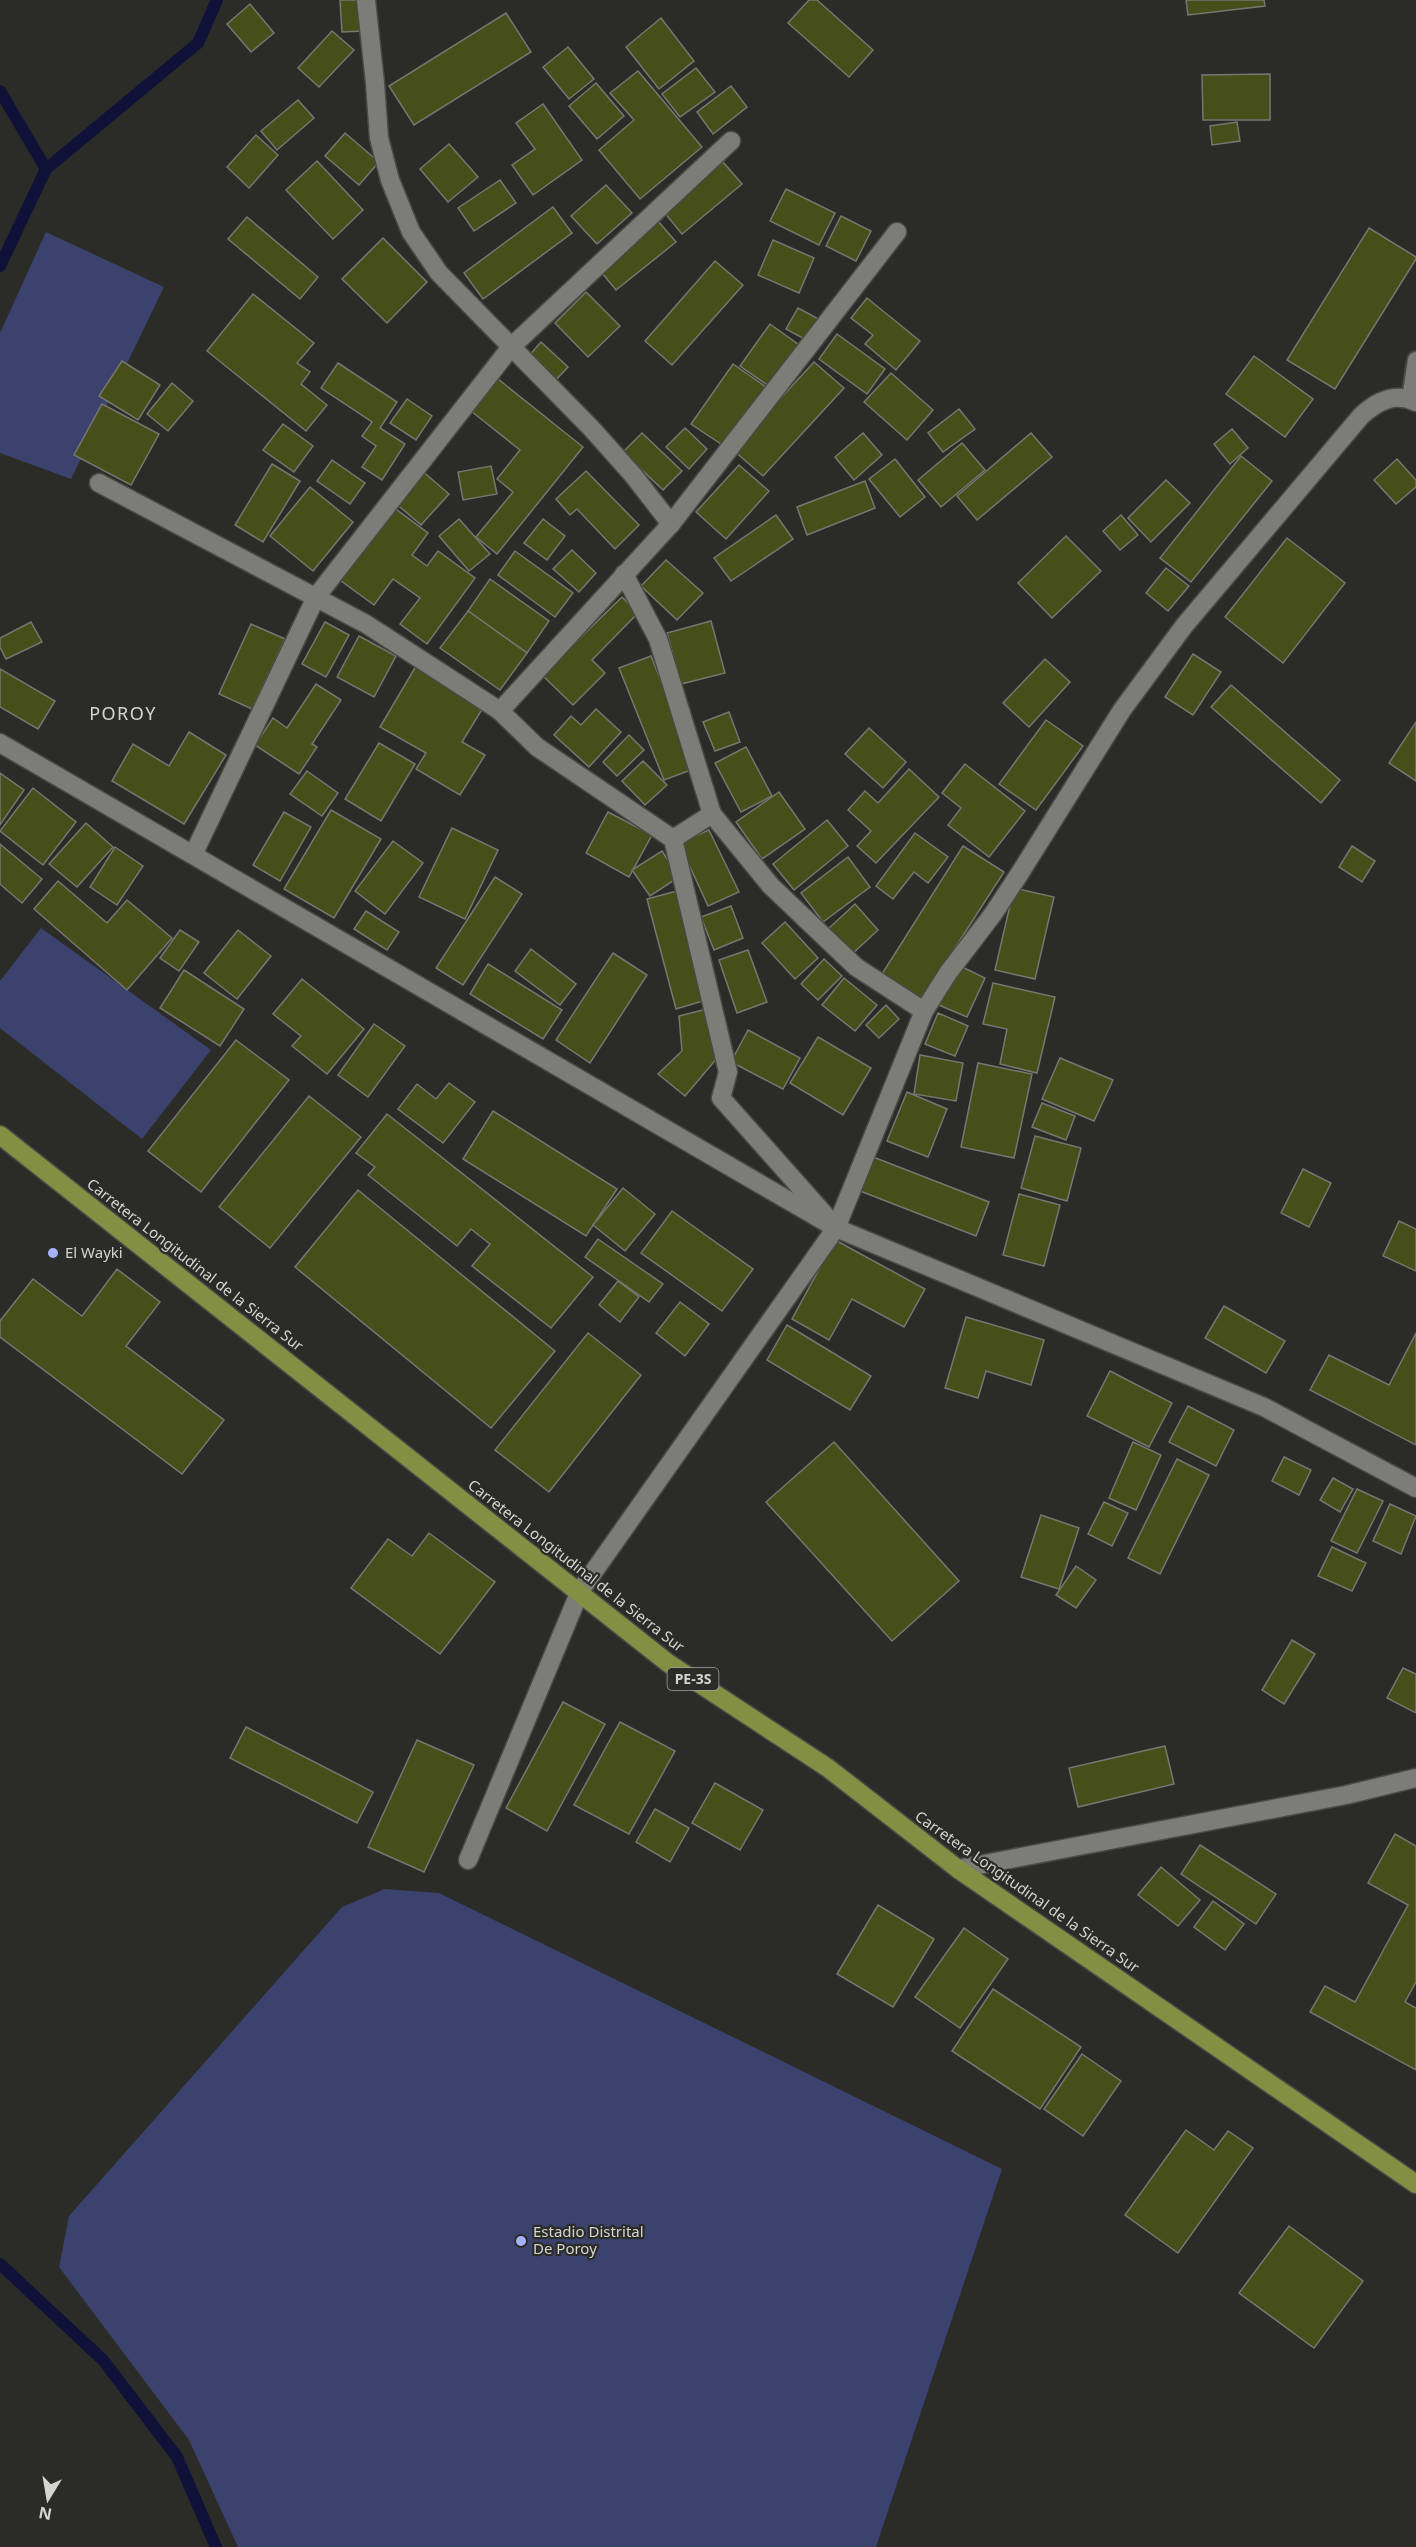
<svg xmlns="http://www.w3.org/2000/svg" width="1416" height="2547" font-family="'Noto Sans',sans-serif">
<rect width="100%" height="100%" fill="#2b2c27"/>
<g fill="#3b426d">
<polygon points="46,232 164,287 71,479 0,453 0,333"/>
<polygon points="41,928 211,1050 142,1139 0,1028 0,981"/>
<polygon points="385,1889 439,1893 1002,2169 876,2547 238,2547 189,2440 59,2267 69,2216 342,1907"/>
</g>
<g fill="none" stroke-linecap="round" stroke-linejoin="round">
<g stroke="#0f1139" stroke-width="12">
<polyline points="0,91 46,169"/>
<polyline points="0,266 46,169 198,43 217,0"/>
<polyline points="0,2264 103,2360 177,2457 216,2547"/>
</g>
</g>
<g fill="#464e19" stroke="#767771" stroke-width="1.5">
<polygon points="340,0 361,0 363,31 342,32"/>
<polygon points="809,0 817,0 873,50 849,77 788,23"/>
<polygon points="1186,0 1264,0 1265,6 1188,15"/>
<polygon points="250,4 274,33 251,52 227,24"/>
<polygon points="506,13 531,52 414,125 389,86"/>
<polygon points="661,18 694,61 659,89 626,47"/>
<polygon points="332,31 354,50 319,87 298,68"/>
<polygon points="568,47 594,79 569,99 543,67"/>
<polygon points="696,68 715,92 680,117 662,94"/>
<polygon points="638,71 702,147 640,199 599,150 634,120 610,93"/>
<polygon points="1270,74 1270,120 1203,120 1202,75"/>
<polygon points="596,83 624,116 597,139 569,106"/>
<polygon points="731,86 747,107 713,134 697,112"/>
<polygon points="298,100 314,118 277,150 261,131"/>
<polygon points="543,104 582,160 533,195 512,165 535,149 516,123"/>
<polygon points="1237,122 1240,141 1212,145 1210,126"/>
<polygon points="345,133 379,162 359,185 325,156"/>
<polygon points="256,135 278,155 249,188 227,167"/>
<polygon points="449,144 478,177 448,202 420,169"/>
<polygon points="317,161 363,210 333,239 286,190"/>
<polygon points="723,162 742,184 682,234 664,212"/>
<polygon points="500,180 516,203 474,231 458,208"/>
<polygon points="606,185 632,213 597,244 571,216"/>
<polygon points="786,189 835,213 819,245 770,221"/>
<polygon points="553,207 572,233 483,299 464,273"/>
<polygon points="841,216 871,231 856,261 826,246"/>
<polygon points="247,217 318,277 300,299 228,239"/>
<polygon points="657,220 676,242 616,290 598,268"/>
<polygon points="1369,228 1416,257 1416,259 1335,389 1287,360"/>
<polygon points="383,238 427,282 387,323 342,279"/>
<polygon points="773,240 814,258 799,293 758,275"/>
<polygon points="715,261 743,285 672,365 645,341"/>
<polygon points="586,292 620,326 588,357 555,323"/>
<polygon points="253,294 314,343 297,363 310,372 301,384 327,405 306,431 207,351"/>
<polygon points="867,298 920,341 896,370 865,344 873,335 851,318"/>
<polygon points="798,308 822,321 810,342 786,329"/>
<polygon points="770,324 802,347 773,389 740,366"/>
<polygon points="837,334 885,369 867,394 819,359"/>
<polygon points="541,342 568,367 554,382 527,358"/>
<polygon points="1254,356 1313,399 1285,437 1226,394"/>
<polygon points="122,361 160,385 138,420 99,396"/>
<polygon points="814,362 844,388 763,476 733,450"/>
<polygon points="338,363 397,402 380,428 405,444 382,480 362,467 376,446 362,436 372,422 321,388"/>
<polygon points="733,364 766,387 724,446 691,424"/>
<polygon points="891,373 933,410 907,440 864,402"/>
<polygon points="498,379 583,447 497,554 476,537 513,492 497,479 520,450 471,411"/>
<polygon points="172,383 193,401 168,431 147,414"/>
<polygon points="407,399 432,416 416,440 390,423"/>
<polygon points="102,404 159,434 131,485 74,455"/>
<polygon points="959,409 975,429 943,452 928,433"/>
<polygon points="283,424 313,446 294,472 263,450"/>
<polygon points="685,428 707,449 689,469 666,447"/>
<polygon points="1232,429 1248,448 1230,464 1214,444"/>
<polygon points="642,433 682,471 663,490 623,452"/>
<polygon points="863,433 882,455 854,480 835,457"/>
<polygon points="1031,433 1052,457 977,520 957,496"/>
<polygon points="962,443 985,470 941,507 918,480"/>
<polygon points="1241,456 1272,481 1191,582 1160,558"/>
<polygon points="895,459 925,497 900,517 869,479"/>
<polygon points="1397,459 1416,480 1416,487 1396,504 1374,480"/>
<polygon points="332,460 365,483 350,504 317,481"/>
<polygon points="272,464 300,481 263,542 235,525"/>
<polygon points="739,465 769,491 726,539 696,512"/>
<polygon points="491,466 497,494 463,500 458,472"/>
<polygon points="420,469 449,494 421,525 393,501"/>
<polygon points="586,471 639,525 615,549 577,509 570,515 556,499"/>
<polygon points="1166,480 1190,503 1151,542 1128,518"/>
<polygon points="865,481 875,508 807,535 797,507"/>
<polygon points="310,487 353,522 313,571 270,536"/>
<polygon points="393,507 428,533 412,555 427,566 438,551 475,578 427,644 400,624 420,598 393,579 374,605 340,580"/>
<polygon points="776,515 793,539 731,581 714,558"/>
<polygon points="1121,515 1138,535 1120,550 1103,531"/>
<polygon points="459,519 490,554 469,571 439,536"/>
<polygon points="543,519 565,536 547,560 524,543"/>
<polygon points="1066,536 1101,571 1052,618 1018,583"/>
<polygon points="1287,538 1345,583 1283,663 1225,617"/>
<polygon points="572,550 596,573 579,592 553,569"/>
<polygon points="515,551 573,593 555,617 498,575"/>
<polygon points="666,560 703,593 677,620 641,586"/>
<polygon points="1166,568 1189,586 1168,611 1146,593"/>
<polygon points="490,579 549,621 527,653 468,611"/>
<polygon points="622,597 638,613 592,660 605,673 573,705 542,675"/>
<polygon points="468,611 527,653 500,690 440,648"/>
<polygon points="711,621 725,673 681,684 667,633"/>
<polygon points="31,622 42,642 6,659 0,647 0,638"/>
<polygon points="325,622 349,635 326,677 302,664"/>
<polygon points="251,624 285,639 252,709 219,694"/>
<polygon points="359,636 396,656 374,697 337,677"/>
<polygon points="1193,654 1221,672 1193,715 1165,697"/>
<polygon points="651,656 696,768 664,780 619,668"/>
<polygon points="1045,659 1070,682 1029,727 1003,703"/>
<polygon points="416,666 484,706 462,742 485,755 460,795 416,769 426,753 380,727"/>
<polygon points="0,669 55,701 38,729 0,707"/>
<polygon points="316,684 341,700 312,744 317,747 299,774 255,745 273,718 287,728"/>
<polygon points="1231,685 1340,780 1321,803 1211,707"/>
<polygon points="596,709 621,732 589,767 554,735 571,716 581,725"/>
<polygon points="729,712 740,742 715,751 703,722"/>
<polygon points="1046,720 1083,746 1036,810 999,784"/>
<polygon points="1416,722 1416,781 1389,763"/>
<polygon points="869,728 906,762 883,788 845,754"/>
<polygon points="189,732 226,755 184,824 112,781 133,744 169,766"/>
<polygon points="629,735 644,750 617,776 603,762"/>
<polygon points="379,743 415,764 381,821 345,799"/>
<polygon points="746,747 772,796 741,812 715,763"/>
<polygon points="643,761 667,785 645,805 622,781"/>
<polygon points="965,764 1025,811 989,857 948,825 961,808 942,793"/>
<polygon points="909,769 939,797 876,863 857,846 871,831 848,810 865,791 878,803"/>
<polygon points="307,771 338,793 322,816 290,794"/>
<polygon points="0,773 24,790 0,825"/>
<polygon points="33,788 76,822 43,865 0,831"/>
<polygon points="779,792 805,829 762,859 736,822"/>
<polygon points="331,810 381,839 334,918 284,889"/>
<polygon points="284,812 311,827 280,881 253,865"/>
<polygon points="608,812 652,835 629,877 586,853"/>
<polygon points="827,820 848,846 794,890 773,864"/>
<polygon points="86,823 113,847 77,887 49,864"/>
<polygon points="452,828 498,850 465,919 419,897"/>
<polygon points="709,830 739,892 708,906 679,843"/>
<polygon points="915,833 948,857 928,883 914,872 893,899 876,886"/>
<polygon points="393,841 423,863 385,914 355,891"/>
<polygon points="0,844 42,879 22,903 0,884"/>
<polygon points="963,846 1004,872 922,999 882,974"/>
<polygon points="1352,846 1375,861 1362,882 1339,867"/>
<polygon points="115,847 143,866 117,905 90,887"/>
<polygon points="662,851 679,877 650,896 632,870"/>
<polygon points="848,857 870,887 823,922 801,893"/>
<polygon points="495,877 522,894 463,985 436,968"/>
<polygon points="58,881 107,923 127,900 172,938 127,990 34,909"/>
<polygon points="1014,888 1054,897 1035,979 995,970"/>
<polygon points="677,891 706,1000 676,1009 647,899"/>
<polygon points="855,904 878,930 851,955 827,930"/>
<polygon points="731,906 743,938 714,950 701,917"/>
<polygon points="366,911 399,932 387,950 354,929"/>
<polygon points="785,922 818,958 795,979 762,943"/>
<polygon points="180,930 199,942 179,971 160,958"/>
<polygon points="238,930 271,956 237,999 204,973"/>
<polygon points="531,949 576,984 560,1005 515,971"/>
<polygon points="748,950 767,1002 737,1013 719,960"/>
<polygon points="613,953 647,975 590,1063 556,1040"/>
<polygon points="824,959 842,976 818,1000 801,984"/>
<polygon points="488,964 562,1010 543,1039 470,994"/>
<polygon points="956,964 985,978 967,1017 939,1005"/>
<polygon points="184,970 244,1009 220,1046 160,1008"/>
<polygon points="844,978 877,1005 855,1031 822,1005"/>
<polygon points="302,979 364,1029 327,1074 292,1046 301,1036 273,1014"/>
<polygon points="993,983 1055,997 1037,1073 1000,1064 1007,1029 983,1024"/>
<polygon points="886,1005 899,1019 879,1038 866,1025"/>
<polygon points="707,1009 718,1057 685,1096 658,1074 682,1051 679,1016"/>
<polygon points="938,1013 968,1026 955,1056 925,1044"/>
<polygon points="374,1024 405,1046 368,1097 338,1075"/>
<polygon points="748,1030 800,1058 783,1089 731,1062"/>
<polygon points="818,1037 871,1068 843,1115 790,1083"/>
<polygon points="236,1040 289,1080 201,1192 148,1151"/>
<polygon points="920,1055 963,1063 956,1101 914,1094"/>
<polygon points="1060,1058 1113,1080 1094,1121 1042,1099"/>
<polygon points="978,1063 1032,1074 1014,1158 961,1147"/>
<polygon points="449,1083 475,1102 443,1143 398,1109 417,1084 436,1099"/>
<polygon points="907,1092 947,1109 928,1157 887,1141"/>
<polygon points="309,1096 361,1137 270,1248 219,1207"/>
<polygon points="1042,1103 1075,1116 1066,1140 1032,1127"/>
<polygon points="493,1111 617,1189 586,1236 463,1159"/>
<polygon points="387,1114 593,1277 551,1328 472,1266 490,1244 471,1229 457,1246 368,1175 375,1167 356,1153"/>
<polygon points="1035,1136 1081,1148 1067,1201 1021,1188"/>
<polygon points="868,1155 989,1202 976,1236 855,1189"/>
<polygon points="1303,1169 1331,1183 1309,1227 1281,1213"/>
<polygon points="623,1188 655,1214 625,1251 593,1225"/>
<polygon points="358,1190 555,1351 491,1428 295,1267"/>
<polygon points="1019,1194 1060,1205 1044,1266 1003,1255"/>
<polygon points="672,1211 753,1269 722,1311 641,1253"/>
<polygon points="1399,1221 1416,1229 1416,1271 1383,1256"/>
<polygon points="598,1239 663,1284 649,1302 585,1257"/>
<polygon points="835,1240 925,1289 904,1327 852,1299 829,1340 792,1319"/>
<polygon points="117,1269 160,1302 126,1346 224,1420 182,1474 0,1337 0,1321 33,1279 82,1316"/>
<polygon points="618,1281 639,1297 620,1322 599,1305"/>
<polygon points="680,1302 709,1324 685,1356 656,1333"/>
<polygon points="1224,1306 1285,1341 1266,1373 1205,1338"/>
<polygon points="966,1317 1044,1340 1031,1385 986,1371 978,1398 945,1388"/>
<polygon points="787,1325 871,1376 850,1410 767,1360"/>
<polygon points="588,1333 641,1375 549,1492 495,1450"/>
<polygon points="1416,1333 1416,1445 1310,1390 1329,1355 1389,1385"/>
<polygon points="1110,1371 1172,1403 1149,1447 1087,1416"/>
<polygon points="1188,1406 1234,1430 1216,1466 1169,1442"/>
<polygon points="834,1442 959,1581 892,1641 766,1502"/>
<polygon points="1133,1442 1161,1455 1136,1510 1109,1498"/>
<polygon points="1284,1457 1311,1470 1299,1495 1272,1481"/>
<polygon points="1177,1459 1209,1475 1160,1574 1128,1558"/>
<polygon points="1333,1478 1353,1489 1340,1512 1320,1500"/>
<polygon points="1357,1489 1383,1501 1357,1553 1331,1541"/>
<polygon points="1104,1502 1128,1513 1112,1546 1088,1534"/>
<polygon points="1390,1504 1416,1516 1401,1554 1373,1541"/>
<polygon points="1041,1515 1079,1528 1059,1589 1021,1577"/>
<polygon points="429,1533 495,1582 440,1654 351,1588 388,1539 412,1556"/>
<polygon points="1332,1547 1366,1563 1352,1591 1318,1576"/>
<polygon points="1076,1566 1096,1580 1076,1608 1056,1595"/>
<polygon points="1292,1640 1315,1654 1284,1704 1262,1690"/>
<polygon points="1403,1668 1416,1674 1416,1713 1387,1698"/>
<polygon points="563,1702 605,1724 547,1831 506,1808"/>
<polygon points="620,1722 675,1751 629,1834 574,1805"/>
<polygon points="246,1727 373,1792 357,1823 230,1758"/>
<polygon points="417,1740 474,1765 424,1872 368,1847"/>
<polygon points="1165,1746 1174,1784 1078,1807 1069,1768"/>
<polygon points="715,1783 763,1810 740,1850 692,1823"/>
<polygon points="655,1809 689,1828 670,1862 636,1842"/>
<polygon points="1395,1834 1416,1846 1416,1982 1405,2002 1416,2008 1416,2070 1310,2012 1325,1986 1355,2002 1408,1905 1368,1883"/>
<polygon points="1200,1845 1276,1894 1256,1924 1181,1874"/>
<polygon points="1161,1867 1200,1900 1178,1926 1138,1895"/>
<polygon points="1213,1901 1244,1924 1225,1950 1194,1927"/>
<polygon points="878,1905 934,1939 893,2007 837,1974"/>
<polygon points="964,1928 1008,1959 960,2028 915,1997"/>
<polygon points="993,1989 1081,2047 1040,2109 952,2051"/>
<polygon points="1082,2054 1121,2081 1083,2136 1044,2109"/>
<polygon points="1186,2130 1214,2150 1228,2131 1253,2148 1178,2253 1125,2215"/>
<polygon points="1289,2226 1363,2281 1314,2348 1239,2293"/>
</g>
<g fill="none" stroke-linecap="round" stroke-linejoin="round">
<g stroke="#494a45" stroke-width="20">
<polyline id="lane" points="1410,399 1416,360"/>
</g>
<g stroke="#494a45" stroke-width="21">
<g id="street">
<polyline points="366,0 375,83 379,138 390,180 411,232 439,273 592,429 633,475 671,524"/>
<polyline points="99,483 366,624 500,711 537,747 673,839 728,1072 721,1098 825,1215"/>
<polyline points="624,574 658,639 712,814 673,839"/>
<polyline points="500,711 671,524 897,232"/>
<polyline points="0,743 836,1228 1264,1407 1416,1488"/>
<polyline points="712,814 771,886 856,967 924,1011"/>
<polyline points="194,853 316,597 511,347 731,141"/>
<polyline points="468,1860 580,1591"/>
<polyline points="958,1869 1346,1795 1416,1778"/>
</g>
</g>
<g stroke="#494a45" stroke-width="21">
<path id="secondary" d="M580,1591L836,1228L924,1011L948,973L993,914L1020,873L1122,710L1184,626L1361,416C1377,401 1395,392 1416,402"/>
</g>
<g stroke="#494a45" stroke-width="21">
<polyline id="highway" points="0,1135 668,1663 828,1768 958,1869 1416,2184"/>
</g>
<use href="#lane" stroke="#7c7d77" stroke-width="16"/>
<use href="#street" stroke="#7c7d77" stroke-width="18"/>
<use href="#secondary" stroke="#7c7d77" stroke-width="18"/>
<use href="#highway" stroke="#839043" stroke-width="18"/>
</g>
<g fill="#a4b2fc" stroke="#2b2c27" stroke-width="2">
<circle cx="53" cy="1253" r="6"/>
<circle cx="521" cy="2241" r="6"/>
</g>
<g text-anchor="middle" stroke-width="4.5" stroke-linejoin="round" paint-order="stroke">
<rect fill="#2b2c27" stroke="#a1a29e" stroke-width="1.5" x="667.5" y="1668" width="51" height="22" rx="4.5"/>
<g font-size="14" font-weight="bold" fill="#d4d5d1">
<text x="693" y="1684">PE-3S</text>
</g>
<g font-size="15" fill="#d4d5d1" stroke="#2b2c27" text-anchor="start">
<text x="65" y="1258">El Wayki</text>
<text x="533" y="2237">Estadio Distrital<tspan x="533" dy="17">De Poroy</tspan></text>
</g>
<g font-size="15" fill="#d4d5d1" stroke="#2b2c27">
<text transform="translate(195 1265) rotate(38)" y="5">Carretera Longitudinal de la Sierra Sur</text>
<text transform="translate(576 1566) rotate(38)" y="5">Carretera Longitudinal de la Sierra Sur</text>
<text transform="translate(1027 1892) rotate(35)" y="5">Carretera Longitudinal de la Sierra Sur</text>
</g>
<g font-size="18" letter-spacing="1.5" fill="#d4d5d1" stroke="#2b2c27">
<text x="123" y="720">POROY</text>
</g>
</g>
<g transform="translate(48 2499) rotate(191)" stroke="#2b2c27" stroke-width="4.5" paint-order="stroke">
<path d="M0-4.5L10 22L0 15L-10 22Z" fill="#d4d5d1"/>
<text y="-9" font-size="16" font-weight="bold" text-anchor="middle" fill="#d4d5d1">N</text>
</g>
</svg>
